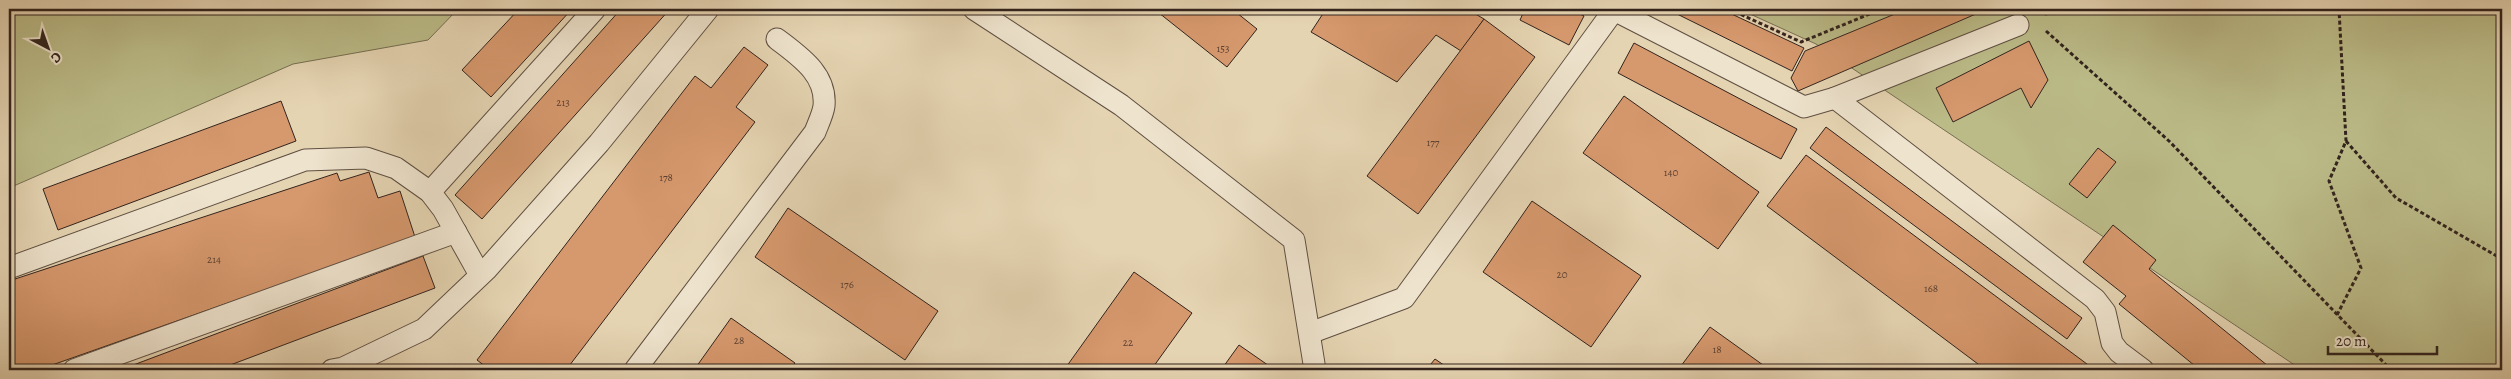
<svg xmlns="http://www.w3.org/2000/svg" width="2511" height="379" font-family="Alegreya,serif">
<rect width="100%" height="100%" fill="#e5d4b2"/>
<filter id="stains"><feTurbulence type="fractalNoise" baseFrequency=".004" numOctaves="4"/><feColorMatrix values="0 0 0 0 .2 0 0 0 0 .09 0 0 0 0 .02 0 0 0 .5 -.17"/></filter>
<radialGradient id="worn" r=".72"><stop offset=".6" stop-color="#630" stop-opacity="0"/><stop offset="1" stop-color="#630" stop-opacity=".3"/></radialGradient>
<g fill="#bb8" stroke="#766f52">
<polygon points="9,9 458,9 428,40 293,64 9,188"/>
<polygon points="1739,9 2502,9 2502,370 2302,370 1816,44"/>
</g>
<g fill="#d6986d" stroke="#32231d">
<polygon points="519,9 572,9 491,97 462,70"/>
<polygon points="621,9 670,9 482,219 455,195"/>
<polygon points="1154,9 1232,9 1257,29 1227,67"/>
<polygon points="1326,9 1411,9 1419,13 1422,9 1467,9 1484,19 1461,51 1436,35 1397,82 1311,32"/>
<polygon points="1525,9 1570,9 1584,16 1569,45 1520,20"/>
<polygon points="1667,9 1721,9 1804,48 1792,71"/>
<polygon points="1907,9 1985,10 1798,91 1791,78 1805,51"/>
<polygon points="1484,19 1535,57 1418,214 1367,176"/>
<polygon points="2029,41 2048,80 2031,108 2021,88 1953,122 1936,88"/>
<polygon points="1634,43 1797,129 1781,159 1618,73"/>
<polygon points="744,47 768,65 736,107 755,122 566,370 490,370 477,360 695,76 711,88"/>
<polygon points="1624,96 1759,192 1718,249 1583,153"/>
<polygon points="281,101 296,141 58,230 43,189"/>
<polygon points="1826,127 2082,318 2067,339 1810,148"/>
<polygon points="2098,148 2116,162 2087,198 2069,184"/>
<polygon points="1806,155 2095,370 1986,370 1767,206"/>
<polygon points="369,172 378,198 400,191 415,237 38,370 9,370 9,281 337,173 340,181"/>
<polygon points="1532,201 1641,276 1591,347 1483,272"/>
<polygon points="788,208 938,311 905,360 755,257"/>
<polygon points="2113,225 2156,260 2149,269 2273,370 2200,370 2119,304 2126,296 2083,262"/>
<polygon points="423,256 435,288 217,370 120,370"/>
<polygon points="1134,272 1192,313 1151,370 1064,370"/>
<polygon points="731,318 795,363 789,370 694,370"/>
<polygon points="1710,327 1770,370 1678,370"/>
<polygon points="1239,345 1275,370 1221,370"/>
<polygon points="1435,359 1451,370 1426,370"/>
</g>
<g fill="none" stroke-linecap="round" stroke-linejoin="round">
<g stroke="#5f4f42" stroke-width="23">
<g id="lane">
<polyline points="974,9 1121,105 1294,240 1315,370"/>
<polyline points="2018,25 1835,98 2095,299 2105,312 2112,343 2119,352 2143,370"/>
<polyline points="430,192 595,9"/>
<polyline points="9,268 305,160 366,158 396,168 430,192 443,209 480,275"/>
<polyline points="1310,333 1404,298 1614,10 1804,107 1835,98"/>
<polyline points="74,370 456,232"/>
<polyline points="332,370 343,368 424,329 486,270 599,143 708,9"/>
<path d="M635,370L815,132C818,124 823,114 824,106C827,74 799,56 777,39"/>
</g>
</g>
<g stroke="#32231d" stroke-width="3" stroke-dasharray="4 2.5" stroke-linecap="butt">
<polyline points="1729,9 1801,42 1882,9"/>
<polyline points="2045,14 2069,9"/>
<polyline points="2046,31 2169,141 2391,370"/>
<polyline points="2346,141 2396,198 2502,259"/>
<polyline points="2337,315 2361,268 2329,181 2346,141 2339,9"/>
</g>
<use href="#lane" stroke="#eee3cd" stroke-width="21"/>
</g>
<g text-anchor="middle" stroke-width="5" stroke-linejoin="round" paint-order="stroke">
<g font-size="11" fill="#5b4031">
<text x="1223" y="52">153</text>
<text x="563" y="106">213</text>
<text x="1433" y="146">177</text>
<text x="1671" y="176">140</text>
<text x="666" y="181">178</text>
<text x="214" y="263">214</text>
<text x="1562" y="278">20</text>
<text x="847" y="288">176</text>
<text x="1931" y="292">168</text>
<text x="739" y="344">28</text>
<text x="1128" y="346">22</text>
<text x="1717" y="353">18</text>
</g>
</g>
<rect width="2511" height="379" fill="none" stroke="#e5d4b2" stroke-width="30"/>
<rect x="10" y="10" width="2491" height="359" fill="none" stroke="#32231d" stroke-width="2.5"/>
<rect x="15" y="15" width="2481" height="349" fill="none" stroke="#32231d"/>
<g transform="translate(48 48) rotate(139)" stroke="#eee3cd" stroke-width="4" paint-order="stroke">
<path d="M0-4L9 19L0 12L-9 19Z" fill="#32231d"/>
<text y="-8" font-size="14" font-weight="bold" text-anchor="middle" fill="#32231d">С</text>
</g>
<path d="M2328 346v8h109v-8" fill="none" stroke="#32231d" stroke-width="2.5"/>
<text x="2336" y="346" font-size="15" fill="#32231d" stroke="#eee3cd" stroke-width="4" paint-order="stroke">20 m</text>
<rect width="100%" height="100%" filter="url(#stains)"/>
<rect width="100%" height="100%" fill="url(#worn)"/>
</svg>
